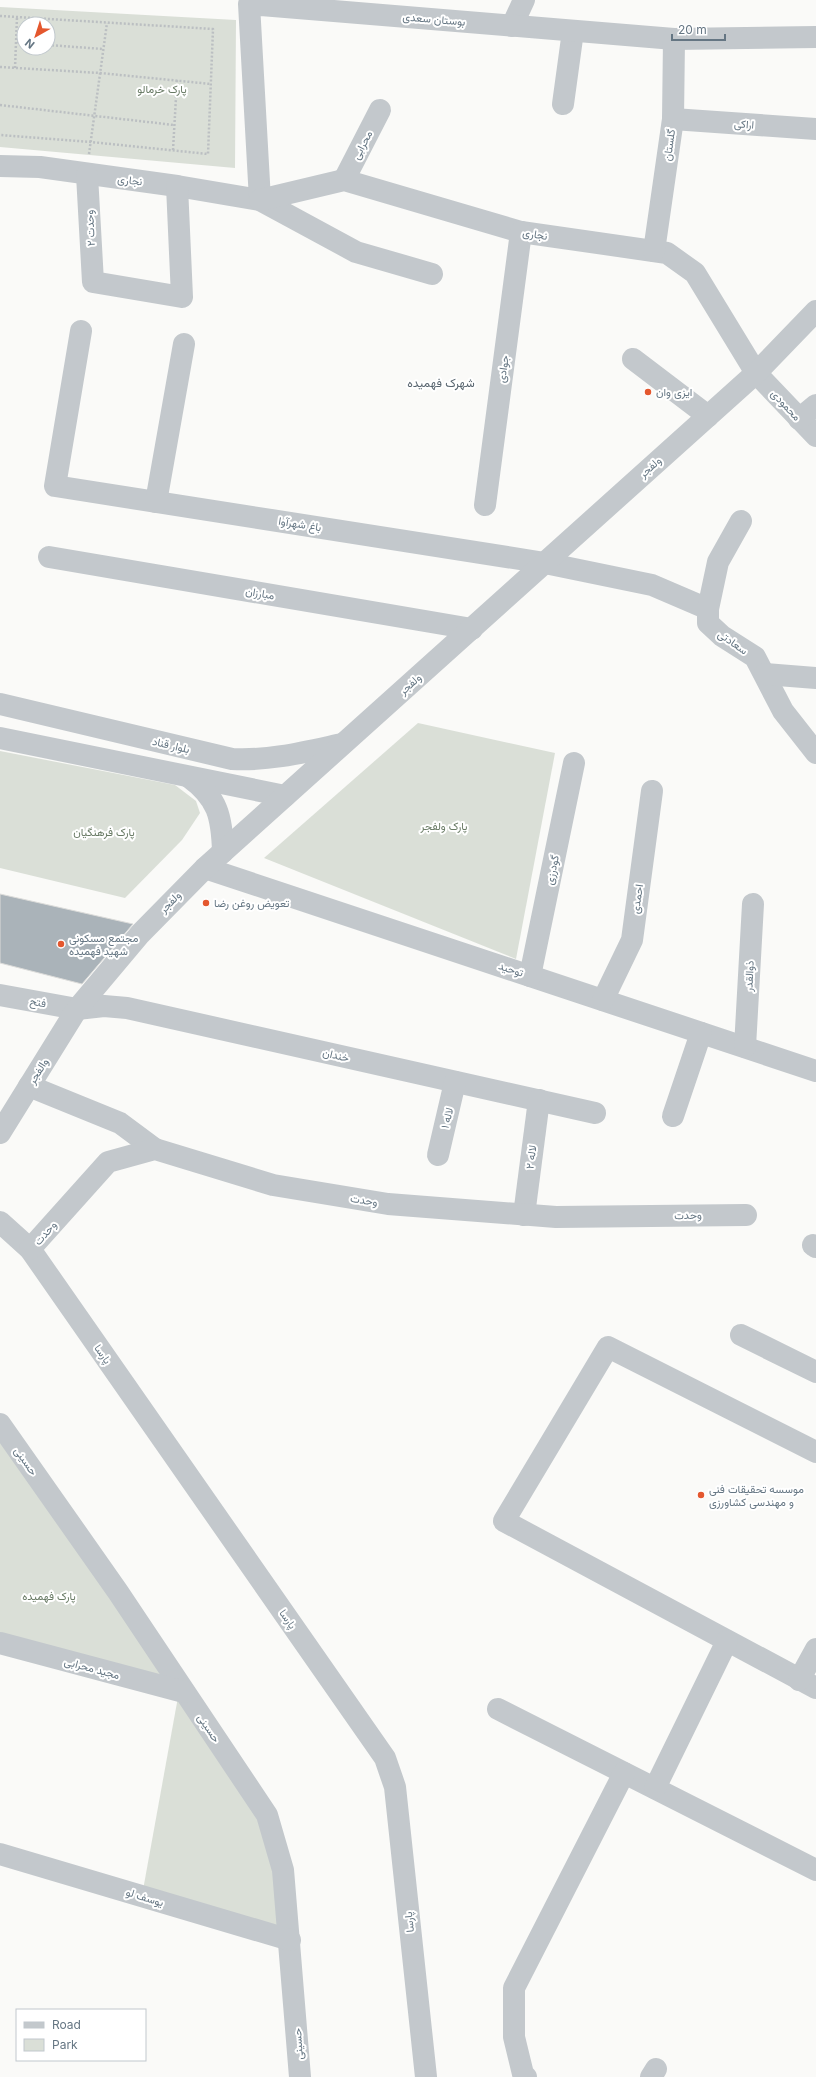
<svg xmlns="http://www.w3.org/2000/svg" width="816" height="2077" font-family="Inter,Vazirmatn,sans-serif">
<rect width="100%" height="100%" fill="#fafaf8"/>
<g fill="#dadfd7" fill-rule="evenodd">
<path d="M0,7L236,20L235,168L0,147ZM24,24H48V48H24Z"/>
<polygon points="418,723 555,753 516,959 264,858"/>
<polygon points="0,751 175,785 196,801 200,813 182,840 125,898 0,868"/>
<polygon points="0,1442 167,1679 0,1635"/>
<polygon points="178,1697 261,1816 277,1870 282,1932 143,1890"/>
</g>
<polygon fill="#aab3b9" stroke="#dcdcda" points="0,894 133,924 82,984 0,963"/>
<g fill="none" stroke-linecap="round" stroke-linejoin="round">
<g stroke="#bbbfc2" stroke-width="2.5" stroke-dasharray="2 2" stroke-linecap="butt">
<polyline points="0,16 213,29 208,154 91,142 0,135"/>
<polyline points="17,42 24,43"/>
<polyline points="48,45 103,49"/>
<polyline points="0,67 100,73 211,84"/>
<polyline points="15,68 17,17"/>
<polyline points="0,105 174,125"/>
<polyline points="173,150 177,80"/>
<polyline points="89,154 107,23"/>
</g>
<g stroke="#c3c8cc" stroke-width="22">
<polyline points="512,26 524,0"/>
<polyline points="563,104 573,31"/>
<polyline points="673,119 816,129"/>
<polyline points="0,166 40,167 177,186 260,200 356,252 432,274"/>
<polyline points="87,175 93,282 182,297 177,186"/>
<polyline points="344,180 380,110"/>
<polyline points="260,200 249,4 674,39 816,37"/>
<polyline points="260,200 344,180 521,232 667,253 695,273 756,373 816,436"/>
<polyline points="654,251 673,119 674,39"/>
<polyline points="81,331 55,486 545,563 652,585 708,609"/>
<polyline points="633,359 708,416"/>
<polyline points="799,419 816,405"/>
<polyline points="156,502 184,344"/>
<polyline points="485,505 521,232"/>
<polyline points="741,521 718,562 708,609 708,623 722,636 755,657 783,711 816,753"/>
<polyline points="49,557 472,629"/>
<polyline points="765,674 816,678"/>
<path d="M0,704L232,759C270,761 305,752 342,744"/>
<polyline points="0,738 285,796"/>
<path d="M189,777C218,798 222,817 223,852"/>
<polyline points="205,868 816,1071"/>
<polyline points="530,976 574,763"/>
<polyline points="0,995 77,1009 104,1006 127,1008 595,1113"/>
<polyline points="603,1000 632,940 652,791"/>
<polyline points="745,1047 753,904"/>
<polyline points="29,1086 120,1123 155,1149"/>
<polyline points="673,1116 701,1033"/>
<polyline points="0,1133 77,1009 140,934 205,868 756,373 816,311"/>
<polyline points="438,1155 455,1082"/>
<polyline points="524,1215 539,1100"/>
<polyline points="0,1222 30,1249 385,1758 395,1787 426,2077"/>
<polyline points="813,1245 816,1247"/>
<polyline points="30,1249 108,1162 155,1149 273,1185 388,1204 556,1217 746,1215"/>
<polyline points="741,1335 816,1372"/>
<polyline points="0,1424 118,1592 267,1815 283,1870 300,2077"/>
<polyline points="816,1452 608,1347 504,1521 816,1688"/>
<polyline points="0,1643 184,1692"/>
<polyline points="799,1680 816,1649"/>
<polyline points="498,1709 816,1870"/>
<polyline points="655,1788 727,1641"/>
<polyline points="0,1854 290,1940"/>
<polyline points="526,2077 523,2074 514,2037 514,1988 624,1773"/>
<polyline points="651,2077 656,2069"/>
</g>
</g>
<g fill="#e4572e" stroke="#fff" stroke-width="1.5">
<circle cx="648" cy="392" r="4"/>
<circle cx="206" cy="903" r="4"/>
<circle cx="61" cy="944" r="4"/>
<circle cx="701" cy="1495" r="4"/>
</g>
<g text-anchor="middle" stroke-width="4" stroke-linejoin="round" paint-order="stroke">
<g font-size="11" fill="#657683" stroke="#fff">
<text transform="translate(434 19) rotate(5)" y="4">بوستان سعدی</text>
<text transform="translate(744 124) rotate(4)" y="4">اراکی</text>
<text transform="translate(362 145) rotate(-63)" y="4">محرابی</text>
<text transform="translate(669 145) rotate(-82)" y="4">گلستان</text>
<text transform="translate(130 180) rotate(7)" y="4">نجاری</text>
<text transform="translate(90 228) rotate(-93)" y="4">وحدت ۲</text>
<text transform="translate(535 234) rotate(9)" y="4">نجاری</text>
<text transform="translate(503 369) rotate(-82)" y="4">جوادی</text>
<text transform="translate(786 405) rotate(47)" y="4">محمودی</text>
<text transform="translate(650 467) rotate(-42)" y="4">ولفجر</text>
<text transform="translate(300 524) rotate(9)" y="4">باغ شهرآوا</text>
<text transform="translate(260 593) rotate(10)" y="4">مبارزان</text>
<text transform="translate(733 642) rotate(35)" y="4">سعادتی</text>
<text transform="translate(410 684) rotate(-42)" y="4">ولفجر</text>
<text transform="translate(171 745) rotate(13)" y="4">بلوار قناد</text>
<text transform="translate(552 870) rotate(-78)" y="4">گودرزی</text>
<text transform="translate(637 899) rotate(-82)" y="4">احمدی</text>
<text transform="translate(170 902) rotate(-45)" y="4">ولفجر</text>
<text transform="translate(511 969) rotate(18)" y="4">توحید</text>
<text transform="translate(749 976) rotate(-87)" y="4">ذوالقدر</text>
<text transform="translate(38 1002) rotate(10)" y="4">فتح</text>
<text transform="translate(336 1055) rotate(13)" y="4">خندان</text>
<text transform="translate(38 1071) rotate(-58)" y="4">والفجر</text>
<text transform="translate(447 1118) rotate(-76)" y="4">لاله ۱</text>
<text transform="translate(531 1157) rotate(-83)" y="4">لاله ۲</text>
<text transform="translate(364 1200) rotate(9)" y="4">وحدت</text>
<text transform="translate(688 1215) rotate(-1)" y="4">وحدت</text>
<text transform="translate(45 1233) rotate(-49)" y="4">وحدت</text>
<text transform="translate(103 1354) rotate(55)" y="4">پارسا</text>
<text transform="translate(26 1461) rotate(55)" y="4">حسینی</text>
<text transform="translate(288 1619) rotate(55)" y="4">پارسا</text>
<text transform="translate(92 1668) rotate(15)" y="4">مجید محرابی</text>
<text transform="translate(209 1728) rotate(56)" y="4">حسینی</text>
<text transform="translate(145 1897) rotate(17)" y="4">یوسف لو</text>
<text transform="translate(409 1922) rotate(-96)" y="4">پارسا</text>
<text transform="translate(298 2044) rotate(-94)" y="4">حسینی</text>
</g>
<g font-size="11" fill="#687a64" stroke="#fff">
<text x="162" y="93">پارک خرمالو</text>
<text x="444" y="830">پارک ولفجر</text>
<text x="104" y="836">پارک فرهنگیان</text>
<text x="49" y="1600">پارک فهمیده</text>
</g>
<g font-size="11" fill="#657683" stroke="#fff" text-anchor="start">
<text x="656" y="396">ایزی وان</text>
<text x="214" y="907">تعویض روغن رضا</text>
<text x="69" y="942">مجتمع مسکونی<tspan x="69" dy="13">شهید فهمیده</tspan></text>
<text x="709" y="1493">موسسه تحقیقات فنی<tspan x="709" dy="13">و مهندسی کشاورزی</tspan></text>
</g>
<g font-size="12" fill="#57646e" stroke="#fff">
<text x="441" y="387">شهرک فهمیده</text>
</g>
</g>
<rect x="16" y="2009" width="130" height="52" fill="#ffffff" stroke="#c1c8cd"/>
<rect x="24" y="2022" width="20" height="6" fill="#c3c8cc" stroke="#c1c8cd"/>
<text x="52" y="2029" font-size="12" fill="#657683">Road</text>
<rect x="24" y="2039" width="20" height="12" fill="#dadfd7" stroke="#c1c8cd"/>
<text x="52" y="2049" font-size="12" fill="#657683">Park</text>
<g transform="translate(36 36) rotate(219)"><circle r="19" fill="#ffffff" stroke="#c1c8cd"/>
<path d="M0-3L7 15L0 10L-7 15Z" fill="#e4572e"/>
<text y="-6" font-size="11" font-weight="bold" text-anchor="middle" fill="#657683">N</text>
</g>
<path d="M672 34v6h53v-6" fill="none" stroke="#657683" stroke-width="2"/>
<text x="678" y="34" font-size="12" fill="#657683" stroke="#ffffff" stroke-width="3" paint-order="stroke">20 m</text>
</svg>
